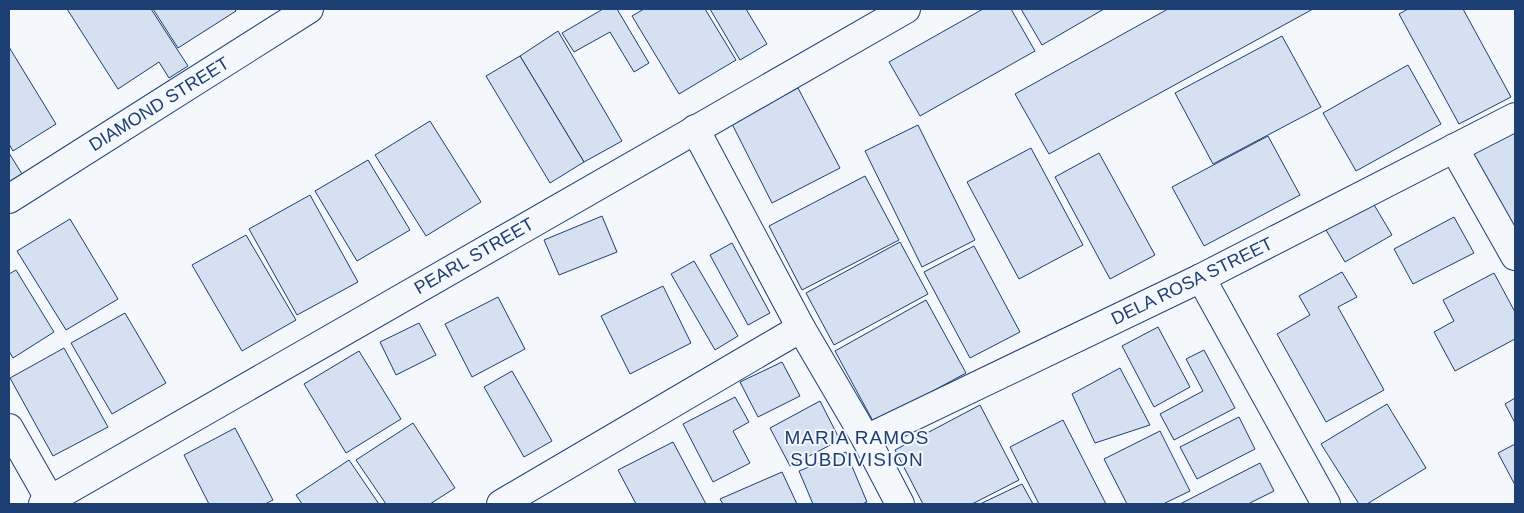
<svg xmlns="http://www.w3.org/2000/svg" width="1524" height="513" font-family="Helvetica,sans-serif">
<rect width="100%" height="100%" fill="#f4f7fb"/>
<g fill="#d5e0f0" stroke="#1d3f73">
<polygon points="67,9 151,9 188,66 169,78 159,62 118,89"/>
<polygon points="153,9 234,9 236,11 178,48"/>
<polygon points="603,9 617,9 649,63 634,72 610,32 574,52 562,33"/>
<polygon points="644,9 705,9 736,60 679,94 632,16"/>
<polygon points="710,9 746,9 767,44 740,60"/>
<polygon points="983,9 1011,9 1035,51 920,116 889,62"/>
<polygon points="1021,9 1104,9 1042,45"/>
<polygon points="1168,9 1313,9 1049,154 1015,94"/>
<polygon points="1408,9 1463,9 1511,97 1459,124 1399,14"/>
<polygon points="558,31 622,141 584,162 520,56"/>
<polygon points="1282,36 1321,107 1213,164 1175,93"/>
<polygon points="9,47 56,124 13,151 9,144"/>
<polygon points="520,56 584,162 550,183 486,76"/>
<polygon points="1408,65 1441,124 1356,171 1323,113"/>
<polygon points="798,88 840,168 772,203 731,122"/>
<polygon points="430,121 481,202 426,236 375,155"/>
<polygon points="918,125 975,240 922,267 865,151"/>
<polygon points="1515,128 1515,247 1467,152"/>
<polygon points="1268,136 1300,195 1204,246 1172,187"/>
<polygon points="1031,148 1083,245 1019,279 967,182"/>
<polygon points="9,153 22,174 9,182"/>
<polygon points="1099,153 1155,255 1110,279 1055,177"/>
<polygon points="368,160 410,230 357,261 315,191"/>
<polygon points="865,176 899,240 802,290 769,226"/>
<polygon points="310,195 358,282 297,315 249,229"/>
<polygon points="1373,203 1392,235 1345,262 1326,230"/>
<polygon points="602,216 617,252 559,275 544,240"/>
<polygon points="1454,217 1474,253 1413,284 1394,249"/>
<polygon points="70,219 118,299 66,330 17,251"/>
<polygon points="246,235 296,320 242,351 192,265"/>
<polygon points="900,242 928,294 834,345 806,293"/>
<polygon points="732,243 770,313 748,325 710,255"/>
<polygon points="974,246 1020,332 970,358 924,272"/>
<polygon points="694,261 738,336 715,350 671,274"/>
<polygon points="16,270 54,332 13,358 9,351 9,274"/>
<polygon points="1342,272 1357,297 1338,307 1384,390 1326,422 1277,334 1310,315 1299,296"/>
<polygon points="1494,273 1515,312 1515,339 1455,371 1434,332 1454,321 1443,300"/>
<polygon points="663,286 691,343 630,374 601,316"/>
<polygon points="498,297 525,349 472,377 445,324"/>
<polygon points="926,300 966,373 874,423 835,351"/>
<polygon points="125,313 166,383 112,414 71,343"/>
<polygon points="419,323 436,355 396,375 380,342"/>
<polygon points="1158,327 1190,387 1154,407 1122,346"/>
<polygon points="64,348 108,427 53,456 10,378"/>
<polygon points="1204,350 1235,408 1174,440 1160,414 1203,391 1186,359"/>
<polygon points="359,351 401,419 346,453 304,384"/>
<polygon points="782,362 800,396 758,417 740,382"/>
<polygon points="1120,368 1150,425 1095,443 1072,394"/>
<polygon points="512,371 552,441 524,457 484,387"/>
<polygon points="735,397 749,422 733,431 750,463 713,482 683,424"/>
<polygon points="1515,398 1515,423 1505,404"/>
<polygon points="820,401 840,440 790,466 770,428"/>
<polygon points="1387,404 1426,468 1367,504 1359,504 1321,444"/>
<polygon points="980,405 1019,480 972,504 923,504 895,450"/>
<polygon points="1239,417 1255,449 1197,479 1180,447"/>
<polygon points="1063,420 1106,504 1039,504 1010,447"/>
<polygon points="413,423 455,488 430,504 386,504 356,460"/>
<polygon points="235,428 273,500 265,504 209,504 184,455"/>
<polygon points="1160,431 1190,491 1163,504 1127,504 1104,459"/>
<polygon points="673,442 706,504 636,504 618,470"/>
<polygon points="1515,444 1515,485 1498,453"/>
<polygon points="846,452 867,502 862,504 813,504 799,471"/>
<polygon points="349,460 379,504 302,504 296,495"/>
<polygon points="1260,463 1274,491 1248,504 1180,504"/>
<polygon points="782,472 797,504 723,504 720,499"/>
<polygon points="1022,484 1033,504 980,504"/>
</g>
<g fill="none" stroke-linecap="round" stroke-linejoin="round">
<g stroke="#1d3f73" stroke-width="30">
<g id="minor">
<polyline points="695,129 801,328"/>
<polyline points="1454,148 1515,256"/>
<polyline points="9,199 309,9"/>
<polyline points="1201,278 1326,504"/>
<polyline points="9,428 50,500"/>
<polyline points="866,439 1201,278 1515,117"/>
<polyline points="43,504 906,9"/>
<polyline points="501,504 801,328 866,439 900,504"/>
</g>
</g>
<use href="#minor" stroke="#f4f7fb" stroke-width="28"/>
</g>
<g text-anchor="middle" stroke-width="4" stroke-linejoin="round" paint-order="stroke">
<g font-size="18" fill="#1d3f73" stroke="#f4f7fb">
<text transform="translate(159 104) rotate(-32)" y="6">DIAMOND STREET</text>
<text transform="translate(474 256) rotate(-30)" y="6">PEARL STREET</text>
<text transform="translate(1192 281) rotate(-26)" y="6">DELA ROSA STREET</text>
</g>
<g font-size="19" letter-spacing="1" fill="#1d3f73" stroke="#f4f7fb">
<text x="857" y="444">MARIA RAMOS<tspan x="857" dy="22">SUBDIVISION</tspan></text>
</g>
</g>
<rect width="1524" height="513" fill="none" stroke="#1d3f73" stroke-width="20"/>
</svg>
